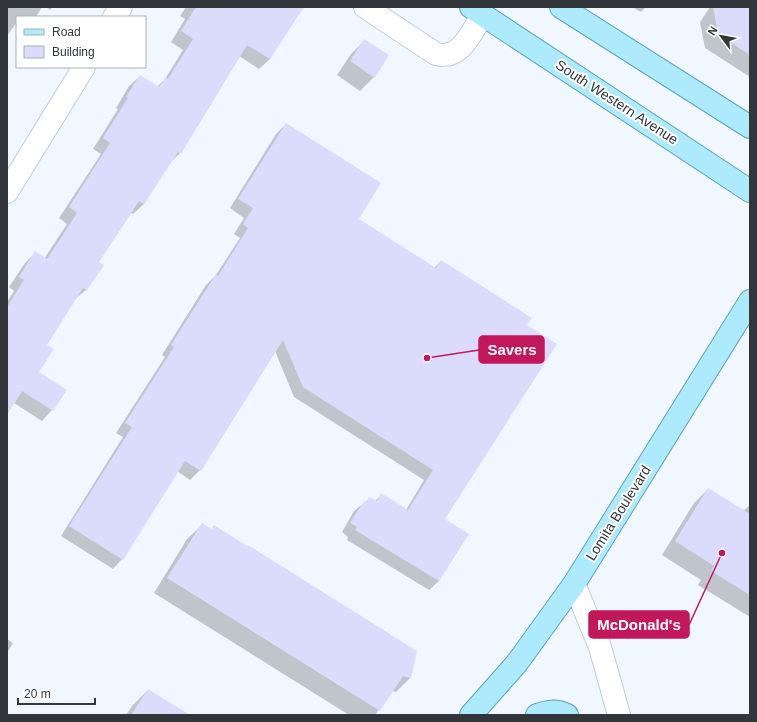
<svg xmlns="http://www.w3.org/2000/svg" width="757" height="722" font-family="Arial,sans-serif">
<rect width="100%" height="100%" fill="#f0f7ff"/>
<g fill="#0003">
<polygon points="7,7 42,7 36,17 17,17 17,22 7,36"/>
<polygon points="46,7 53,7 50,10"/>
<polygon points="186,7 295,7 270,59 259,69 239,56 180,153 170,163 144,204 133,214 131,213 98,263 86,290 75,299 46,346 38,372 52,410 42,421 14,403 7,413 7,302 14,291 9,287 25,263 35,253 44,259 67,224 59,218 101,154 93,149 118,109 116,108 129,86 140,76 157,87 165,79 183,50 171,42 185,19 180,16"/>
<polygon points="632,7 646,7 641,12"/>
<polygon points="710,7 750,7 750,77 705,48 700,22"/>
<polygon points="364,41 374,77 360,91 337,75 351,54"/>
<polygon points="286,124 358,219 434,268 441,261 526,325 443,520 467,535 439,581 429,590 347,540 348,537 342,532 354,511 370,498 375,501 381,495 406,510 424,480 294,397 275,351 200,470 190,480 177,471 122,559 113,569 61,536 123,437 116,433 165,357 162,355 206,285 216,275 240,238 234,234 244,218 230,208 276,134"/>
<polygon points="708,489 743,511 750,505 750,617 698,585 701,580 662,555 694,503"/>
<polygon points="202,525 410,678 396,692 392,691 375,715 349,715 154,593 187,539"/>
<polygon points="7,639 13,643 7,653"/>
<polygon points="148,690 185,715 126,715 132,706"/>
</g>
<g fill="#dbdcfc">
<polygon points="196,7 304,7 270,59 247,45 181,154 178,152 144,204 139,201 99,262 104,265 87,290 83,288 47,345 54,349 39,372 67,390 53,411 22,391 7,415 7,307 24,280 19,277 35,251 47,259 77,213 69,207 110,143 103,138 128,98 126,97 140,75 159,87 166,77 168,79 193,39 181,31"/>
<polygon points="713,7 750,7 750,55 718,34"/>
<polygon points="364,39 389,55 375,78 350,61"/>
<polygon points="286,123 381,183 359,219 436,268 441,260 532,318 527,325 557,344 445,519 469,534 439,581 355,530 357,527 350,523 364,501 366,502 369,497 377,501 381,493 408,510 433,470 303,387 283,340 201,471 185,461 123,560 69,526 132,427 125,423 174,347 171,345 216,274 218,276 248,228 243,224 253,208 238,199"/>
<polygon points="708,488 750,514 750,595 711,571 714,566 675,541"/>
<polygon points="202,523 212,529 214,525 247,546 248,545 417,651 411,678 403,676 380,711 167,578"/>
<polygon points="148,689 190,715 131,715"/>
</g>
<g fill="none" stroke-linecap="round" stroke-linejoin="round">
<g stroke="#c1ccd9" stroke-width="24">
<g id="minor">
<path d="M365,7L436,54C461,61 472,31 483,14"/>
<polyline points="114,17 121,7"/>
<polyline points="7,192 84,67"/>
<polyline points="574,584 600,647 619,715"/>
</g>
</g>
<g stroke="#5fa2b6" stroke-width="24">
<g id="major">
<polyline points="471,7 750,191"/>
<polyline points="561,7 750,127"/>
<polyline points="471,715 517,663 574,584 750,301"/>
<path d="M537,715C548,711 556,710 567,715"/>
</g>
</g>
<use href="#minor" stroke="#fff" stroke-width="22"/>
<use href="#major" stroke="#adeafb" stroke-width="22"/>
</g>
<g text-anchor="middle" stroke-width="4" stroke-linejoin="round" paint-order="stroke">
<g font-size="14" fill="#32363b" stroke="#fff">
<text transform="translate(617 102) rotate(33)" y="5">South Western Avenue</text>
<text transform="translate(618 513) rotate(-58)" y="5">Lomita Boulevard</text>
</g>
</g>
<path fill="none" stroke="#c2185b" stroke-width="1.5" d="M427 358L479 350M722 553L689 625"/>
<g fill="#c2185b" stroke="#fff" stroke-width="1.5">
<circle cx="427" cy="358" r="4"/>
<circle cx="722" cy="553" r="4"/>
</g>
<g fill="#c2185b" stroke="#c2185b" stroke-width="1.5">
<rect x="479" y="336" width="65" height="27" rx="4"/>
<rect x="589" y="611" width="100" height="27" rx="4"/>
</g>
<g font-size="15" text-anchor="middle" font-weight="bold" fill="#fff">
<text x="512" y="355">Savers</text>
<text x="639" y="630">McDonald's</text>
</g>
<rect width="757" height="722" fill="none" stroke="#32363b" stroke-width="16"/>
<rect x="16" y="16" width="130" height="52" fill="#ffffff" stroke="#adafb1"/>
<rect x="24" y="29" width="20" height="6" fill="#adeafb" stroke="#adafb1"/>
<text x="52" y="36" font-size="12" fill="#32363b">Road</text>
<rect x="24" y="46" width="20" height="12" fill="#dbdcfc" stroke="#adafb1"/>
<text x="52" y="56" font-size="12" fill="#32363b">Building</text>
<g transform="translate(721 36) rotate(302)" stroke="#ffffff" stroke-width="3" paint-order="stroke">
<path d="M0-3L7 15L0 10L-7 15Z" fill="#32363b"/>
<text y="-6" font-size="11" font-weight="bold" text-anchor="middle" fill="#32363b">N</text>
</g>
<path d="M18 698v6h77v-6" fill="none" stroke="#32363b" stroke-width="2"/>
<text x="24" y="698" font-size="12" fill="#32363b" stroke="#ffffff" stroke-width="3" paint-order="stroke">20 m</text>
</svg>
